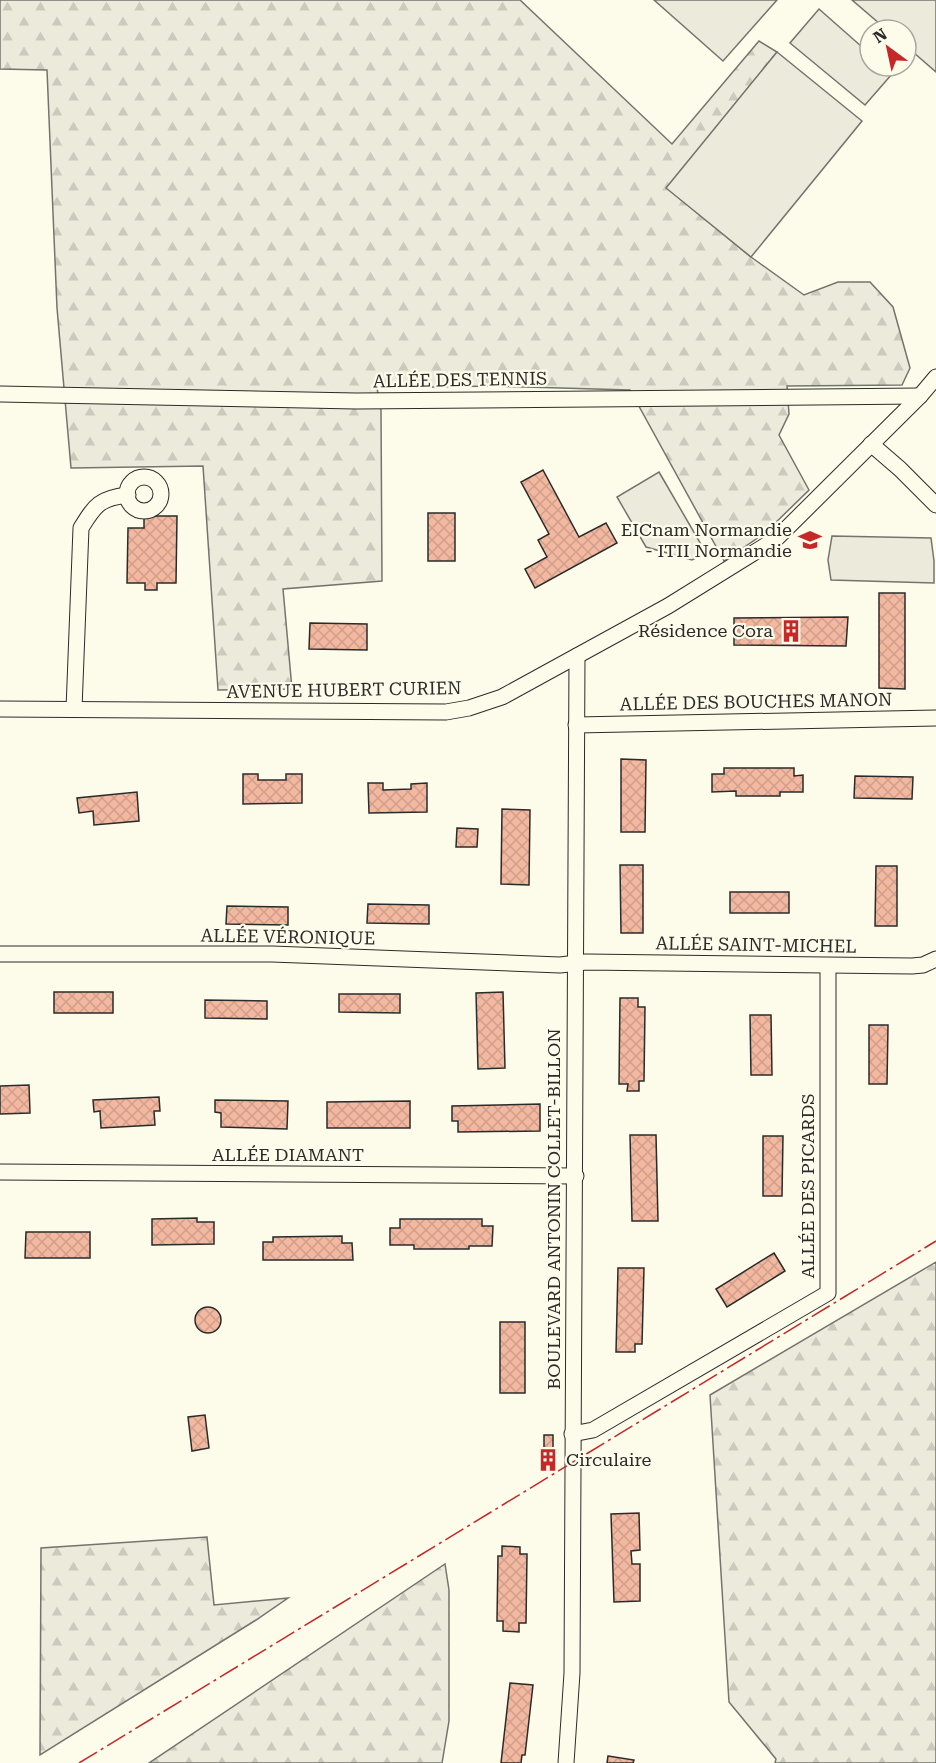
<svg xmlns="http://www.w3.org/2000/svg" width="936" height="1763" font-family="'Roboto Serif',serif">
<defs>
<pattern id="forest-firs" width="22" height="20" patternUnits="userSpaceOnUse" patternTransform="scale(1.5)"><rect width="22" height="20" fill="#ecebdb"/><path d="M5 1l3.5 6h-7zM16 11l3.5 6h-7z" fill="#cbcabc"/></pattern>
<pattern id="building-cross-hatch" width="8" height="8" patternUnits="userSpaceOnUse" patternTransform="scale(1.5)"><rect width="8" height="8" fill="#f2b8a0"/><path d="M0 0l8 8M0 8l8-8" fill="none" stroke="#d09e8a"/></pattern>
</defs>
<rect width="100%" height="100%" fill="#fdfbea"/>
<g fill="url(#forest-firs)" stroke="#74746e" stroke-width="1.5">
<polygon points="0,0 520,0 672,144 759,41 777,52 667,188 751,257 804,295 838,282 870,282 893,307 910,368 902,385 787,386 789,414 779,435 809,490 765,533 724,561 630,390 492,386 377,388 381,410 382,581 283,589 292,689 218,690 203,466 71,468 57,308 47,70 0,69"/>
<polygon points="936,1262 936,1763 775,1763 776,1759 729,1702 710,1395"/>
<polygon points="207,1537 214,1605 288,1598 256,1620 40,1755 41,1548"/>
<polygon points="445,1564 449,1590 449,1721 442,1763 149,1763"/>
</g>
<g fill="#ecebdb" stroke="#74746e" stroke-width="1.5">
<polygon points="654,0 777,0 723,61"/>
<polygon points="852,0 936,0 936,72 906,46 906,30 887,30"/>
<polygon points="819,9 870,54 870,66 883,66 892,74 865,105 790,43"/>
<polygon points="777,52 862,121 751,257 666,188"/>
</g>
<g fill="#eceadb" stroke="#74746e" stroke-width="1.5">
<polygon points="659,472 706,553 692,560 646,547 617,497"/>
<polygon points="832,536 931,538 934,561 934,583 831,580 828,560"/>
</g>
<g fill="url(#building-cross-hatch)" stroke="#2b2b2b" stroke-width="1.5">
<polygon points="543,470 579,537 606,523 617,543 535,588 525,569 547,557 538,540 549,534 521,482"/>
<rect x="428" y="513" width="27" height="48"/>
<polygon points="144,516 177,516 176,583 157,583 157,590 145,590 145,583 127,583 128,528 144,528"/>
<polygon points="879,593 905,593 905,689 879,688"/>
<polygon points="848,617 846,646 734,645 734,618"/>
<polygon points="310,623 367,624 367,650 309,649"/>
<polygon points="621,759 646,760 645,832 621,832"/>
<polygon points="724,768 794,768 794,776 803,775 803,792 780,792 780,796 736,796 736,791 712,792 712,774 724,774"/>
<polygon points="243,774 258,774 258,780 286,780 286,774 302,774 302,803 243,804"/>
<polygon points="855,776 913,777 912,799 854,798"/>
<polygon points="368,783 383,783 383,790 411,789 411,784 427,783 427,812 369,813"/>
<polygon points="137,792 139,821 94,825 93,811 79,813 77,798"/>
<polygon points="502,809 530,810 529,885 501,884"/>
<polygon points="457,828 478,829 477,847 456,847"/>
<polygon points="620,865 643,865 643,933 621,933"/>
<polygon points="876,866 897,866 897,926 875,926"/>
<rect x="730" y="892" width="59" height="21"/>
<polygon points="368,904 429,905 429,924 367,923"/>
<polygon points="227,906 288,907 288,925 226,924"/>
<rect x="54" y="992" width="59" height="21"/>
<polygon points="503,992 505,1068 478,1069 476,993"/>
<polygon points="339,994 400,994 400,1013 339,1012"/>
<polygon points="620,998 638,998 638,1007 645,1007 644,1081 639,1081 639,1091 627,1091 628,1084 619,1084"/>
<polygon points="205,1000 267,1001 267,1019 205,1018"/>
<polygon points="750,1015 771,1015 772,1075 751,1075"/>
<polygon points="869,1025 888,1025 887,1084 869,1084"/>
<polygon points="29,1085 30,1113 0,1114 0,1086"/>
<polygon points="159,1097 160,1111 154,1111 155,1125 101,1128 100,1111 94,1112 93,1100"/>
<polygon points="215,1100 288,1101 287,1129 221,1127 221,1113 215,1112"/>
<polygon points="410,1101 410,1128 327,1128 327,1102"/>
<polygon points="540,1104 540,1131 458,1132 458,1121 452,1121 452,1106"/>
<polygon points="630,1135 656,1135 658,1221 632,1221"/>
<polygon points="763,1136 783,1136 782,1196 763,1196"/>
<polygon points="197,1218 197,1222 214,1222 214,1244 152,1245 152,1219"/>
<polygon points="400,1219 482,1219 482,1226 493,1226 492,1246 469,1246 469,1249 414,1249 414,1245 390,1245 390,1228 400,1228"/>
<polygon points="26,1232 90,1232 90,1258 25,1258"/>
<polygon points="342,1236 342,1243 352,1243 353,1260 263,1260 263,1242 273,1242 273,1237"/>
<polygon points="774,1253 785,1271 727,1307 716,1289"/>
<polygon points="618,1268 644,1268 642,1344 635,1344 635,1352 616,1352"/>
<circle cx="208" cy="1320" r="13"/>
<rect x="500" y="1322" width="25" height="71"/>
<polygon points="205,1415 209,1448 192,1451 188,1417"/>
<rect x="544" y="1435" width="9" height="13"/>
<rect x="543" y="1453" width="9" height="13"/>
<polygon points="639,1513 640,1550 631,1551 632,1564 640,1564 640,1601 614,1602 611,1514"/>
<polygon points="502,1546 520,1547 520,1554 527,1554 526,1623 519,1623 519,1632 503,1631 503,1621 497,1621 498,1556 502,1556"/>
<polygon points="510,1683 533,1685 525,1755 522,1755 521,1763 501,1763"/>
<polygon points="608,1756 634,1760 633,1763 607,1763"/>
</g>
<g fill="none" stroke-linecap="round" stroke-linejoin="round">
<g stroke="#2b2b2b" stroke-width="17">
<g id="street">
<polyline points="0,394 356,401 920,396"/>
<polyline points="871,444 900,469 936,505"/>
<circle cx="144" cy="494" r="17"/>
<polyline points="0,709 446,712 469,708 502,697 668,606 776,539 920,396 936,377"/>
<path d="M74,709L81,528C95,505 100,498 128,495"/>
<polyline points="576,725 936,718"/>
<polyline points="0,954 272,954 560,965 586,962 912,966 923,965 936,959"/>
<polyline points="0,1172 576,1176"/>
<polyline points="572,1434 593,1430 828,1293 828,966"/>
<polyline points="566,1763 572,1673 577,656"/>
</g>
</g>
<use href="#street" stroke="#fdfbea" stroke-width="15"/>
<polyline stroke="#c62828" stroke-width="1.5" stroke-dasharray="21 4.5 3 4.5" stroke-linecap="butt" points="79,1763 936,1241"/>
</g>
<defs>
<g id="university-bare" transform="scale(1.8)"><path d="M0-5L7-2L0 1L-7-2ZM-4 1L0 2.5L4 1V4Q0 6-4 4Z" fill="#c62828" stroke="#fdfbea" stroke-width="2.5" paint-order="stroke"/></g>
<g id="building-bare" transform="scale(1.8)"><path d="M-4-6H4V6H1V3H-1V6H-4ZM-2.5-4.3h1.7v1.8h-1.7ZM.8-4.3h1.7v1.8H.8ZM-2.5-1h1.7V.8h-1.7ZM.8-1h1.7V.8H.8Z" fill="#c62828" stroke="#fdfbea" stroke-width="2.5" paint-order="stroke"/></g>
</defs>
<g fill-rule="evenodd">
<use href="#university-bare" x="810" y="540"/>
<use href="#building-bare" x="791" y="631"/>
<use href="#building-bare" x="548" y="1460"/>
</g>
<g text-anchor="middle" stroke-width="4.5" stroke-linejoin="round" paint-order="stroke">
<g font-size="18" fill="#2b2b2b" stroke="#fdfbea">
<text transform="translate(460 380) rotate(-1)" y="6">ALLÉE DES TENNIS</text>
<text transform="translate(344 690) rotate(-1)" y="6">AVENUE HUBERT CURIEN</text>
<text transform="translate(756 702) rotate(-1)" y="6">ALLÉE DES BOUCHES MANON</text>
<text transform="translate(288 937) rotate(1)" y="6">ALLÉE VÉRONIQUE</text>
<text transform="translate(756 945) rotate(1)" y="6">ALLÉE SAINT-MICHEL</text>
<text x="288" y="1161">ALLÉE DIAMANT</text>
<text transform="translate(808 1186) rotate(-90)" y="6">ALLÉE DES PICARDS</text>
<text transform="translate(554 1209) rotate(-90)" y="6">BOULEVARD ANTONIN COLLET-BILLON</text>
</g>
<g font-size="18" fill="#2b2b2b" stroke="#fdfbea" text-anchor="end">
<text x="792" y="536">EICnam Normandie<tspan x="792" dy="21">- ITII Normandie</tspan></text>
<text x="773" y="637">Résidence Cora</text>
<text x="566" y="1466" text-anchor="start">Circulaire</text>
</g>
</g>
<g transform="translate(888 48) rotate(327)"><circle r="28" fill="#fdfbea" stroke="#a9a89e" stroke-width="1.5"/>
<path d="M0-4.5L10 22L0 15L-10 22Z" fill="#c62828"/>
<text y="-9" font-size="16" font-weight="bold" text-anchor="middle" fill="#2b2b2b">N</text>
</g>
</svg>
